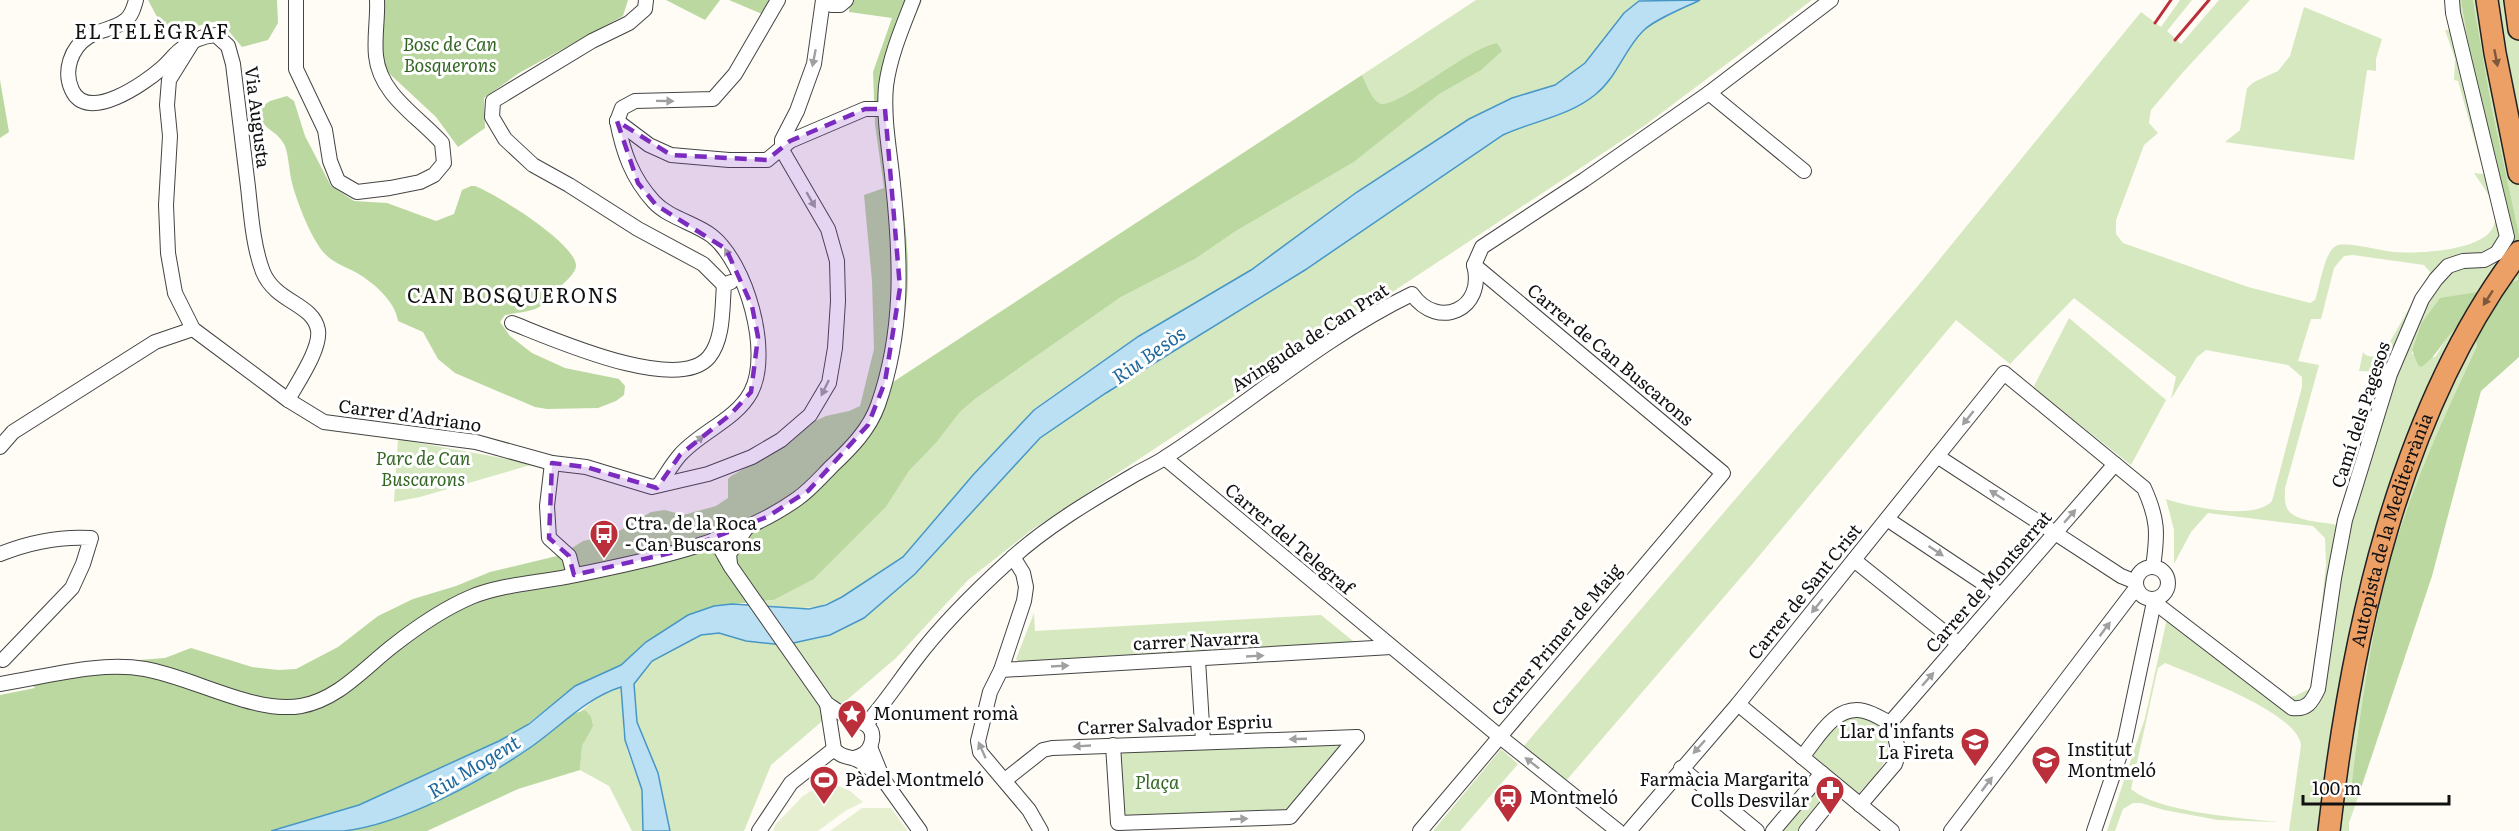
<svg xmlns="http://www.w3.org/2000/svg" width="2519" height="831" font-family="Literata,serif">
<rect width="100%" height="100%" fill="#fefcf5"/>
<g fill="#d6e8bf" fill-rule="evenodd">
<path d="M1476,0H1640L1624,13L1585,63L1555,85L1512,98L1469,119L1251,270L1139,335L1034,409L973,475L903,557L842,597L818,607L785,609L750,604L774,600L814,579L886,507L909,471L936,443L960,412L975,399L1121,297L1195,259L1236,231L1354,162L1439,93L1473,74L1497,43C1470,46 1396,111 1379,103C1371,98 1366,83 1362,75Z"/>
<path d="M1700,0H1812L1644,126L1033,529L968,580L896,658L771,765L744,831H670L658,773L637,722L633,684L652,661L701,635L719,633L746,641L784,645L820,638L872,612L915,574L1040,438L1106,393L1305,270L1503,135C1533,121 1570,116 1596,94C1617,77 1624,50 1643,31C1655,19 1684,8 1700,0Z"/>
<path d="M2180,0H2192L2167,31L2181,44L2219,0H2250L2184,71L2151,110L2149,123L2158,133L2144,145L2116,220V234L2123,243L2248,287L2310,303L2315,300C2320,287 2324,252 2336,246C2345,241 2381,251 2394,252C2417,254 2483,251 2493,227C2502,209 2483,187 2474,173L2484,174L2458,81L2454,80L2455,59L2445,30H2449L2445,0H2461C2475,94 2501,186 2518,280L2484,291L2421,324L2412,350V354L2435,357C2443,347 2449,326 2464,325L2475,338L2477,346C2441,423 2404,502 2384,585C2368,652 2359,720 2351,789L2358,797L2349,823V831H2289L2301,745C2297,712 2195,676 2165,663L2158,668L2131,789C2157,812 2241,818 2278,822L2218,820L2164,810L2141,803H2133L2123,809L2115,831H2107L2145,718L2170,605L2173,611L2287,697L2295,696L2311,688L2314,675L2326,564L2325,538L2313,526L2208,513L2191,532L2174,564V530L2166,499C2190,507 2254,521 2272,501L2302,387V377L2288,365L2206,350L2197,357L2171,399L2176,377L2074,298L2010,364L1956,320L1754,562L1565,782L1523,747L1917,287L2141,12L2161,27ZM2353,255L2424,265L2430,272L2384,352C2379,357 2367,359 2363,352L2359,371L2384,372L2338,525C2324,522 2293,522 2287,508C2284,502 2285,494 2285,488L2319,365L2298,361L2311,319H2321L2334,268L2344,256Z"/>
<polygon points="2473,0 2519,0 2519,234 2492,109"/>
<polygon points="2304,7 2382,39 2376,59 2376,71 2367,70 2354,160 2225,142 2240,130 2247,88 2254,82 2278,71 2290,56"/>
<polygon points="2069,318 2166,400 2131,465 2033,388"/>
<polygon points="398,439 534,464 420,497 394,502"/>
<polygon points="1034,613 1035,631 1321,615 1358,645 1021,664 1016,659"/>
<polygon points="622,686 625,710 623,730 627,750 642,790 643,831 632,831 609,786 580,770 582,746 586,738 585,711 581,711 604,692"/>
<path d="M1860,716C1879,720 1895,739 1885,760C1880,772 1867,784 1858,794L1812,754C1827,738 1837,719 1860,716Z"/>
<polygon points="1347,742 1288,813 1122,819 1119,750"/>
<polygon points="1501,749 1518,764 1460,831 1433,831"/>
<polygon points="1820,783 1825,783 1831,791 1800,831 1778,831"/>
</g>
<g fill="#bad89f">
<polygon points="148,0 277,0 278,23 268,40 242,47 222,23 213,22 171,33 163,28"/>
<polygon points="382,0 628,0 623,16 519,73 484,98 485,128 458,147 436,117 378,63"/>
<polygon points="666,0 720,0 705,20"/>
<polygon points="729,0 770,0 762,14"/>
<path d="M850,0H922C909,32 893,65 893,100C893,160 909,218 908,278C908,314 897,347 893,382L1362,75C1366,83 1371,98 1379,103C1396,111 1470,46 1497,43L1502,51L1481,70L1439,94L1354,162L1236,231L1195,259L1121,297L975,399L960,412L936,443L909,471L886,507L814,579L774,600L714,606L688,615L646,642L621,665L575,686L520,730L455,763L359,805L271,831H0V695L35,688L24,674L88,664L165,658L191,648L252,667L278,670L296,669L338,647L378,616L413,599L456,586L490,572L561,555L583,541L614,534L651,512L665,510L683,515L716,506L728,498V479L731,476L787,445L813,422L826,416L849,411L860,406L874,349L872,281L864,195L884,188L875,125L873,72L892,18L849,12Z"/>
<path d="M2461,0H2473L2492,109L2519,234V357L2481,391L2432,576L2358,797L2351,789C2359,720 2368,653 2384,585C2404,502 2441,423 2477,346L2475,338L2464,325C2449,326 2439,357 2421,367L2418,365L2412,350L2421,324L2440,298L2484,291L2518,280C2501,186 2475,94 2461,0Z"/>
<polygon points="0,80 9,132 0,138"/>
<path d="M287,96L294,101L305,136L331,186L354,201L387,203L436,221L454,214L462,190L471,186H475C496,194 574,242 576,265C577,272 565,282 560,287C536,313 539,309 505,315L500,322L510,336L532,353L565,368L619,379L625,386L624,395L616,401L598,408L547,409L535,407L455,373L438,359L423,332L398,321C395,301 374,283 357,273C346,267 334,263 325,254C311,239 297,202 292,183C289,171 289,157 285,146C278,130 262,130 256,111L270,101Z"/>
<polygon points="585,710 591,717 593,726 582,746 580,770 518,789 427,831 344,831 402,816 534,745 559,723 576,713"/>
</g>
<g fill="#e6f0d1">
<polygon points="828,781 850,791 863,802 845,811 818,831 773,831 775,825 803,796"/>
<polygon points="862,808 891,808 908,831 830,831"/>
</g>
<path fill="#bce0f3" stroke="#4797c6" stroke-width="1.5" d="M1700,0C1684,8 1655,19 1643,31C1624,50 1617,77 1596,94C1570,116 1533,121 1503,135L1305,270L1106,393L1040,438L915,574L864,618L830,635L784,645L746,641L719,633L701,635L652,661L634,684L637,722L658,773L670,831H643L642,790L625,740L621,687C586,698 561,726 531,747C482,781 403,824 344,831C320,831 295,831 271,831L359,805L499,741L529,724L575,686L621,665L646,642L688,615L714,606L732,604L809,609L826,605L842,597L903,557L973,475L1034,410L1139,336L1251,270L1357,192L1469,119L1512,98L1555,85L1585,63L1624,13L1639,1Z"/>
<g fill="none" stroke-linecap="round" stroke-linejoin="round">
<g stroke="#444" stroke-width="16">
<g id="minor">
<path d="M136,0C134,7 132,15 126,20C114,30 100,29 88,37C71,48 63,71 72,90C87,124 145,83 162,68C168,63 173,56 179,51C189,42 202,36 216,35L228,46L233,64C238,105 243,146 248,187C251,214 253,246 263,272C276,303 313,303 318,330C321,349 297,383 288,400"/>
<path d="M296,0V69L325,130L330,161L338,181L357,192L390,188L420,182L434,175L444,163L442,143C418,116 380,95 376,56C374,37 378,18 377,0"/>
<polyline points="646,0 645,9 629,23 592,41 493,101 492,117 505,139 533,165 569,185 638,229 703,264 724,285"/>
<polyline points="826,0 832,5 840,5 846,0"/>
<polyline points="192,43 169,80 167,105 170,136 166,205 168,253 175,293 193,329 288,400 324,422 476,442 552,463 586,467 652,487 708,474 752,457 781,440 810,415 829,383 835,348 838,301 837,261 828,229 782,150 782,140 797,111 814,64 823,0"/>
<polyline points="1709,93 1804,171"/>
<path d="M617,121C623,152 632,178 654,202C669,218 695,223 712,236C746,263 772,352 751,392C736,420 700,432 680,455C672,464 666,475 659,485"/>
<polyline points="617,121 649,145 671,155 729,160 767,160 790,141 865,109 885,109"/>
<polyline points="617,121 622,108 635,101 713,99 735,74 778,0"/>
<path d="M512,323C551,338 677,395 709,357C724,339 722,307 724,285L731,282"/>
<polyline points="0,447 13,432 155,342 193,329"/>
<polyline points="1937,456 2121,576 2136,582"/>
<polyline points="1165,458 1499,736 1618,831"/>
<polyline points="552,463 547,506 549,538 569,556 574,575"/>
<polyline points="1887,519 2001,595"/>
<path d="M715,539L731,567L827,704C832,707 837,711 843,714C856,721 878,723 871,744C869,752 862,756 854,758"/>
<path d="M0,554C30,542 59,536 91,538L83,564L72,588L3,660"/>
<polyline points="1013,557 1023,573 1026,587 1024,601 1001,670 990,692 978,741 980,752 1029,810 1041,831"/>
<polyline points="1854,560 1959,644"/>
<polyline points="730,564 729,554 747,527"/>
<circle cx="2152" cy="583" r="16"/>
<path d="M2154,602L2292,708C2307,710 2312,702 2318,689L2334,578L2345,520L2390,374L2422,299L2436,279L2448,266L2463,261L2484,260L2497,253L2507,237L2453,13L2452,0"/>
<polyline points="1198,660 1203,741"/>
<polyline points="1001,670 1391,647"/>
<path d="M0,684C46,677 98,661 145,669C192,677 254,714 301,706C339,699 364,668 394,645C417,627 443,609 471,597C500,585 535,583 566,577C641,562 734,544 797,499C810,490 821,477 832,466C851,448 869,430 878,405C904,331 901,260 893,184C890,152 883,119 886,86C890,56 902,28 913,0"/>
<path d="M827,704L834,749C841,757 846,756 855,759C865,762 874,773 883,779"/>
<polyline points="1738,704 1892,831"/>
<polyline points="1890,723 2115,464"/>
<path d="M866,724C885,703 899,681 916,659C943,623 977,590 1010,560C1044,528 1093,499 1134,475C1144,469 1156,464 1166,457C1248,404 1323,337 1412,294C1438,331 1486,309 1474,265L1482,247L1584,180L1709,93L1831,0"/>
<polyline points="1113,745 1118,823 1290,817 1357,737"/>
<polyline points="870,747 883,779 920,831"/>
<path d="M1802,757C1818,738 1835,704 1864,711C1873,713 1882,719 1890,723C1895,737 1901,749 1895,764L1860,805"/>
<polyline points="1681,768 1757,831"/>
<polyline points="1005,780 1043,750 1052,748 1357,737"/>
<polyline points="759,831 791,783 834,749"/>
<polyline points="1420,831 1723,473 1474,265"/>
<path d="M1629,831L1738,704L2004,373L2144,488C2158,519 2158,533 2153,567"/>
<polyline points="1773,831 1822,773"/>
<polyline points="1806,831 1840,789"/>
<polyline points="1951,831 2136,588"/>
<polyline points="2094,831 2125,740 2154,602 2152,599"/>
</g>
</g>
<g stroke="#222" stroke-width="24">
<g id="highway">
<polyline points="2487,0 2495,53 2519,173"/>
<polyline points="2515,0 2519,29"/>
<path id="s1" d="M2329,831C2351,637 2399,410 2519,252"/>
</g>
</g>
<use href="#minor" stroke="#fff" stroke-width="14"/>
<use href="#highway" stroke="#eca066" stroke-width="21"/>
<g stroke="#ba2f39" stroke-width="3">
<polyline points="2155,23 2171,0"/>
<polyline points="2175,40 2209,0"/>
</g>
</g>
<defs><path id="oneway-solid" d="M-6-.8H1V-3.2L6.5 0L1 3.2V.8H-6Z" transform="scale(1.5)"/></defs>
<g fill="#a0a0a0">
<use href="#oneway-solid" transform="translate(814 58) rotate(101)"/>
<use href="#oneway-solid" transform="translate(665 101) rotate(1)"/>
<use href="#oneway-solid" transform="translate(811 200) rotate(60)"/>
<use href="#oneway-solid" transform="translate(729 256) rotate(-120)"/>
<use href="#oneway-solid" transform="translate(825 388) rotate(116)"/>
<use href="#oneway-solid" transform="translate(1968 418) rotate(129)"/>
<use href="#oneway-solid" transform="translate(697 441) rotate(-39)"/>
<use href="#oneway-solid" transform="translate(1997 495) rotate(-147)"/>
<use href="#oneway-solid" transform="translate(2070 516) rotate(-49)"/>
<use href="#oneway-solid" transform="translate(1936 551) rotate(34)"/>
<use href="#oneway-solid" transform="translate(1817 606) rotate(129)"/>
<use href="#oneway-solid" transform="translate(2105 629) rotate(-53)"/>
<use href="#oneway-solid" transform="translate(1255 656) rotate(-3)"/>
<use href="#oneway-solid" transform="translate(1060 666) rotate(-3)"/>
<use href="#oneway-solid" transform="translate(1928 679) rotate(-49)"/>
<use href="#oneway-solid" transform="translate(1298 739) rotate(178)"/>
<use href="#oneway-solid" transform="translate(1082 746) rotate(177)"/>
<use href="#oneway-solid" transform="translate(1699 747) rotate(132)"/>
<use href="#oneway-solid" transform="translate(982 750) rotate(-114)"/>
<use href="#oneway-solid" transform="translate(1532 763) rotate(-142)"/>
<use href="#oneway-solid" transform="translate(1987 784) rotate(-53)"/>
<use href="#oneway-solid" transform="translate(1239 819) rotate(-3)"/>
</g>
<g fill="#7e583c">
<use href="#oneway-solid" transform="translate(2496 58) rotate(79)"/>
<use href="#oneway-solid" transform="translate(2488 298) rotate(123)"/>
</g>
<path fill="#7b2cbf" fill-opacity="0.2" stroke="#7b2cbf" stroke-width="4.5" stroke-dasharray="12 8" stroke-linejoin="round" d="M865,109H885L900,288L885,382L868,425L808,491L767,517L679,551L574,575L569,556L549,538L552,463L586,467L657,488L680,455L731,414L751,392L758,337L752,306L726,249L656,205L638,183L617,121L671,155L767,160L790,141Z"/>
<defs>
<g id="bus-pin" transform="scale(1.5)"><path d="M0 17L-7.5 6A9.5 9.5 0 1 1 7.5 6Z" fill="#ba2f39" stroke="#fff"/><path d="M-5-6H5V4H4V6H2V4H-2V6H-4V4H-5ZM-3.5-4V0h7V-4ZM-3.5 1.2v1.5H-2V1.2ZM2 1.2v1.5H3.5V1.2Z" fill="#fff"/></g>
<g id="sight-pin" transform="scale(1.5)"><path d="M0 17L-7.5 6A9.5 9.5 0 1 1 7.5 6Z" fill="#ba2f39" stroke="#fff"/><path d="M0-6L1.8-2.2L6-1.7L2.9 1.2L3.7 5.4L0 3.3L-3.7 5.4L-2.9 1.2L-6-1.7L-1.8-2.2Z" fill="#fff"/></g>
<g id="school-pin" transform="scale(1.5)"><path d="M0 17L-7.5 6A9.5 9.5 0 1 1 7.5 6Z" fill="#ba2f39" stroke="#fff"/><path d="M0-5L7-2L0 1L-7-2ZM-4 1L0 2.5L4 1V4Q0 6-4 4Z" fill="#fff"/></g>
<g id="stadium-pin" transform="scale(1.5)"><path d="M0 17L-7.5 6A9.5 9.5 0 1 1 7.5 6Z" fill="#ba2f39" stroke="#fff"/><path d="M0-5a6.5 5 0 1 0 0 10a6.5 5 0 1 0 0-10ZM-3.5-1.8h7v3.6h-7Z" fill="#fff"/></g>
<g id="pharmacy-pin" transform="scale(1.5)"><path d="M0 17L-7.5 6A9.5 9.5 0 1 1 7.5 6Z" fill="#ba2f39" stroke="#fff"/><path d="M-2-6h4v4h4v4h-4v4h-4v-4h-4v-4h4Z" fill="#fff"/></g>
<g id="station-pin" transform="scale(1.5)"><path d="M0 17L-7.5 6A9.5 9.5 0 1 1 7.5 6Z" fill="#ba2f39" stroke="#fff"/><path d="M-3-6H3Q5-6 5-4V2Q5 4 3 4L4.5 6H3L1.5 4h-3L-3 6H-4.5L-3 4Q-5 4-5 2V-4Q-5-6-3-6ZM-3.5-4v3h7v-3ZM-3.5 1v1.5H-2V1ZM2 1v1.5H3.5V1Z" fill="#fff"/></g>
</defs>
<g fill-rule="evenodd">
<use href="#bus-pin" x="604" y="534"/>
<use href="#sight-pin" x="852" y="714"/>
<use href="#school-pin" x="1975" y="742"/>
<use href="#school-pin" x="2046" y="760"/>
<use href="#stadium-pin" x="824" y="780"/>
<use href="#pharmacy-pin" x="1830" y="790"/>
<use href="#station-pin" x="1508" y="798"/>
</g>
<g text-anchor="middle" stroke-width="6" stroke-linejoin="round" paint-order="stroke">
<g font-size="18" font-style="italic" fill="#336623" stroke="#fff">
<text x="450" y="51">Bosc de Can<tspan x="450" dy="21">Bosquerons</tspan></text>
<text x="423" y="465">Parc de Can<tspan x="423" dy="21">Buscarons</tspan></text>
<text x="1157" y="789">Plaça</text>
</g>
<g font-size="18" fill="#111" stroke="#fff">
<text transform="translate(257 117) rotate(83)" y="6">Via Augusta</text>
<text transform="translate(1310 338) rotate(-33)" y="6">Avinguda de Can Prat</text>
<text transform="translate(1610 355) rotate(40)" y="6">Carrer de Can Buscarons</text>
<text transform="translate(2361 415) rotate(-72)" y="6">Camí dels Pagesos</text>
<text transform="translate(410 416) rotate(8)" y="6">Carrer d'Adriano</text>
<text dy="6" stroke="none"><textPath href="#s1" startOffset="308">Autopista de la Mediterrània</textPath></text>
<text transform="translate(1289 539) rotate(40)" y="6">Carrer del Telegraf</text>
<text transform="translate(1989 582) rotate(-49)" y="6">Carrer de Montserrat</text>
<text transform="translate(1805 592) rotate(-51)" y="6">Carrer de Sant Crist</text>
<text transform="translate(1557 640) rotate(-50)" y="6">Carrer Primer de Maig</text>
<text transform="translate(1196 641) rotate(-3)" y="6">carrer Navarra</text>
<text transform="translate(1175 725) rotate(-2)" y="6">Carrer Salvador Espriu</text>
</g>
<g font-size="18" fill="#111" stroke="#fff" text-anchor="start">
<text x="625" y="530">Ctra. de la Roca<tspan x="625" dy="21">- Can Buscarons</tspan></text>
<text x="873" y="720">Monument romà</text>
<text x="1954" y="738" text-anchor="end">Llar d'infants<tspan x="1954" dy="21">La Fireta</tspan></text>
<text x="2067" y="756">Institut<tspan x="2067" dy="21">Montmeló</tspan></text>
<text x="845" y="786">Pàdel Montmeló</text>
<text x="1809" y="786" text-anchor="end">Farmàcia Margarita<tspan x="1809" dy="21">Colls Desvilar</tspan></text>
<text x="1529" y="804">Montmeló</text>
</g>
<g font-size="20" letter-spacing="1.5" fill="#111" stroke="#fff">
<text x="152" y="39">EL TELÈGRAF</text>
<text x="513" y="303">CAN BOSQUERONS</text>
</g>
<g font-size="20" font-style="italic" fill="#1f699d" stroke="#fff">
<text transform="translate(1149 355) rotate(-35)" y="7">Riu Besòs</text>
<text transform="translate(474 767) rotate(-31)" y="7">Riu Mogent</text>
</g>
</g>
<path d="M2303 795v9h146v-9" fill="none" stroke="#111111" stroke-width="3"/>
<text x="2312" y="795" font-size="18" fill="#111111" stroke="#ffffff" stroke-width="4.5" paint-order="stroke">100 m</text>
</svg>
